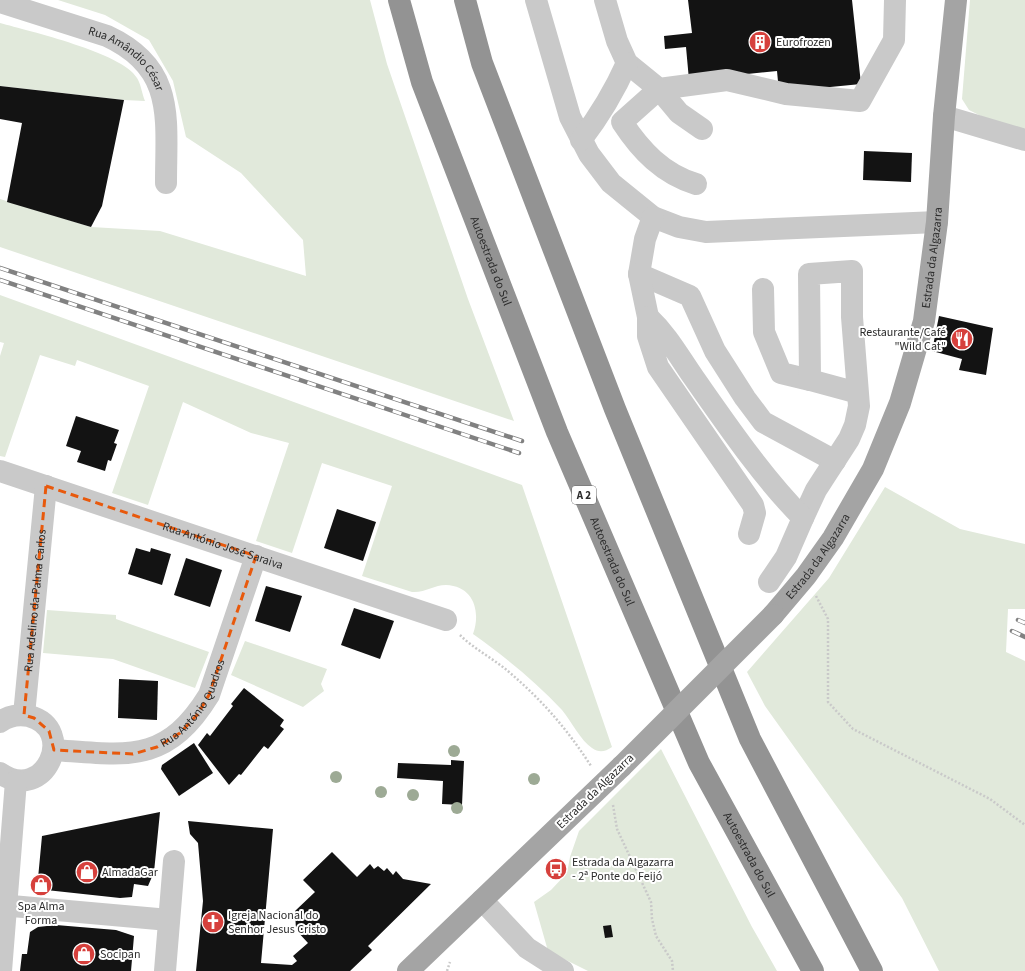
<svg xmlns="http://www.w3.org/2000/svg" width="1025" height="971" font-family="'Source Sans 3',sans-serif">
<rect width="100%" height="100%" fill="#fff"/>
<g fill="#e1e9db">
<polygon points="58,0 370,0 387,64 468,299 514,421 0,247 0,199 91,227 160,231 306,276 303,240 241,173 186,137 173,81 149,40 105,15"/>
<polygon points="970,0 1025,0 1025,131 983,117 969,110 962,99"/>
<path d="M0,23C29,31 123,53 137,78C141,84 142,94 145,101L124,100L0,86Z"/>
<path d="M0,295L522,485L612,747C605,752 599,753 592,748C581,741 571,721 562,710C535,681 505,657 473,634C481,612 474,586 446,585C434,585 425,593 412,592L362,576L392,486L322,463L292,553L256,541L289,443L251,433L183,402L148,505L112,493L149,386L77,360L75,366L40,355L5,457L0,456V356L4,343L0,342Z"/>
<polygon points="885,487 960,529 1025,544 1025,609 1008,609 1006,652 1025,661 1025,971 939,971 902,898 765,706 747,672 829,578"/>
<polygon points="47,610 116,615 116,619 209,652 195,688 113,659 43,653"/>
<polygon points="245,641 327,669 321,684 324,691 303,707 231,675"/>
<polygon points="661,749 752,927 777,971 588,971 548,951 534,902 551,890 567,873 570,857 579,831"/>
</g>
<g fill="#131313">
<polygon points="688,0 852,0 861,84 779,92 777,71 689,80 686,47 665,49 664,36 692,33"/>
<polygon points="0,86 124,100 102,206 91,227 7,202 22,123 0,119"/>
<polygon points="864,151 912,153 911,182 863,180"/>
<polygon points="939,316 993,328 986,375 959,370 962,359 932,351"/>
<polygon points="76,416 119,430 114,443 117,444 111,461 108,460 105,471 77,462 81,451 66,446"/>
<polygon points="337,509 376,522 363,561 324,548"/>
<polygon points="136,548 150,552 151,548 171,554 162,585 128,574"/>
<polygon points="186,558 222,570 210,607 174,595"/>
<polygon points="266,586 302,596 290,632 255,621"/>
<polygon points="354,608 394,621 380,659 341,645"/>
<polygon points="119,679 158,681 157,720 118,718"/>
<polygon points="244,688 284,720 280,726 284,729 268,749 264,746 241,775 239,774 229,785 198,745 207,733 210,736 233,706 231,704"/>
<polygon points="194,743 213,773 179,796 161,769 162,765"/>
<polygon points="451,760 464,761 462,805 442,804 443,781 397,778 398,763 451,765"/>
<polygon points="160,812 154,872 148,886 134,884 132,897 120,898 37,889 42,836"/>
<polygon points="188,821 273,829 261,963 292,965 297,961 293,956 308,943 296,930 295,911 315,892 303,880 332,852 357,877 370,864 374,869 378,866 384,871 387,868 393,875 396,871 403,879 431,884 368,946 372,950 350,971 196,971 203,901 198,843 190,834"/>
<polygon points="56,925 116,930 134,936 131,971 20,971 22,954 27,954 30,932 38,927"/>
<polygon points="611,925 613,937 605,938 603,926"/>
</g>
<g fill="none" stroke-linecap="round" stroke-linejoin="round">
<g stroke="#c9c9c9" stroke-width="2.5" stroke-dasharray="2 2" stroke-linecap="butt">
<polyline points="816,596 828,619 828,702 853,729 990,799 1025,825"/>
<path d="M460,635C474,649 494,659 509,672C543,701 567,729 591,766"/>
<polyline points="613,805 617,829 651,902 652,919 656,936 672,961 673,971"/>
<polyline points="447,971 450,962"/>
</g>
<g stroke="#c9c9c9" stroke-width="22">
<polyline points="536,0 570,117 589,154 611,183 653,217 679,227 706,232 937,222"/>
<polyline points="605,0 617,41 627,63 659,89 727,80 786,94 860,101 894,40 895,0"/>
<path id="s1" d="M0,2L107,36C176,68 166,118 166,183"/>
<polyline points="944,116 1025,140"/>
<path d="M581,140C601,114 614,92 627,63"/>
<path d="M696,184C663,174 641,151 622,122L659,89L679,113L702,129"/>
<polyline points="653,217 645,239 639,274 690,296 715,351 745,398 763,422 835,461"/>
<polyline points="639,274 648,317"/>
<polyline points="763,289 764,332 781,373 810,380"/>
<path id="s2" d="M0,471L446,620"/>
<polyline points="803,518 816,490 849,439 855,425 859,406 852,317 852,271 809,274 810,380 858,393"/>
<path d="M749,534L755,513L753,505L658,367L648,336V317C668,336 678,355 694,378C727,425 763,478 803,518L786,557L769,582"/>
<path id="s3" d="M24,715L46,486"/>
<path d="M0,722C8,716 19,714 29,716C78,729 45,804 0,773"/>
<path id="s4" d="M54,750C126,755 166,765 209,695L256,556"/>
<polyline points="482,900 527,948 563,971"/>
<polyline points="0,905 169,920"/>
<polyline points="1,971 16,781"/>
<polyline points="165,971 174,861"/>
</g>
<g stroke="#a4a4a4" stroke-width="22">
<path id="s5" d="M773,615L806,576L833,538L873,469L900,403L924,321L937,222L944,116L956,0"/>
<polyline points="408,971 622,766"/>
</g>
<g stroke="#939393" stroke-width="22">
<path id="s6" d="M399,0L422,82L557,432L699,763L813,971"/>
<polyline points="465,0 482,63 615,409 750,739 872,971"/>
</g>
<g stroke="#818181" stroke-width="4.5">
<g id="rail">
<polyline points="0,268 522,441"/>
<polyline points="0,280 519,453"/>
<polyline points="1018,620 1025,623"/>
<polyline points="1012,631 1025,637"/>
</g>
</g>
<use href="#rail" stroke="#fff" stroke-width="3" stroke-dasharray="9" stroke-linecap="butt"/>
<polyline stroke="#a4a4a4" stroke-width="22" points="622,766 773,615"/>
</g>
<g fill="#9daa95">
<circle cx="454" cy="751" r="6"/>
<circle cx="336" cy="777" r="6"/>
<circle cx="534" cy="779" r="6"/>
<circle cx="381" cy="792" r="6"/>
<circle cx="413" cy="795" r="6"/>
<circle cx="457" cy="808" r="6"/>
</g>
<path fill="none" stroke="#e8590c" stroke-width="3" stroke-dasharray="8 5" stroke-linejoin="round" d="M46,486L256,556L209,695L197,715L180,733L157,747L133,754L54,750L49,731L34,718L24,715Z"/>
<defs>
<g id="building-disc" transform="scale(1.15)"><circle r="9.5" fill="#d6403c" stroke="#fff"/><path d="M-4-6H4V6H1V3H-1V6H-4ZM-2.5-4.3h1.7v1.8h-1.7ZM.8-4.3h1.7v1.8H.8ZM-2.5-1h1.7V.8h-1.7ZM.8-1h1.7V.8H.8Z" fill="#fff"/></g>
<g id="restaurant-disc" transform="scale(1.15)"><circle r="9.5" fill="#d6403c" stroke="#fff"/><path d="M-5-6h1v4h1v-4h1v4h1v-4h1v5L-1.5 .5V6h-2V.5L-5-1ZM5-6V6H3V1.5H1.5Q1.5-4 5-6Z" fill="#fff"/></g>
<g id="bus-disc" transform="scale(1.15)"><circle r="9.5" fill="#d6403c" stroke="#fff"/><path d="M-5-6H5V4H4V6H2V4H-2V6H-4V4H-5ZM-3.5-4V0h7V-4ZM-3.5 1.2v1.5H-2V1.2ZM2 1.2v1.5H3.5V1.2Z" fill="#fff"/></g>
<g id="shop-disc" transform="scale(1.15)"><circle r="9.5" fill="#d6403c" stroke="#fff"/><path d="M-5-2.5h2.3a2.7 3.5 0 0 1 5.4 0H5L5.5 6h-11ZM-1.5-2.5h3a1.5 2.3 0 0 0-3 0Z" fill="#fff"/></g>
<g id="church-disc" transform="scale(1.15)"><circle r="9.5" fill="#d6403c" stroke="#fff"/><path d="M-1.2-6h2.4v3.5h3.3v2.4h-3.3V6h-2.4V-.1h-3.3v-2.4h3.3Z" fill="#fff"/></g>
</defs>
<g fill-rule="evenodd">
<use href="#building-disc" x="760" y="42"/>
<use href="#restaurant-disc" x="962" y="339"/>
<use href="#bus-disc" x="556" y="869"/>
<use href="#shop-disc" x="87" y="872"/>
<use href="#shop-disc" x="41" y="885"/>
<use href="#church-disc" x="213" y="922"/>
<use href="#shop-disc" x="84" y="954"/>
</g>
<g text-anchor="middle" stroke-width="4" stroke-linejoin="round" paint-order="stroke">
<rect fill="#fff" stroke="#6b6b6b" stroke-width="1" x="572" y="486" width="24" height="18" rx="3"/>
<g font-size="11" font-weight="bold" fill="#2c2c2c">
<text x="584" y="499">A 2</text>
</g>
<g font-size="12" fill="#2c2c2c" stroke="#fff" text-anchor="start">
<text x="776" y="46">Eurofrozen</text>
<text x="946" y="336" text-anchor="end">Restaurante/Café<tspan x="946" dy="14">"Wild Cat"</tspan></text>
<text x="572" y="866">Estrada da Algazarra<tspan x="572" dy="14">- 2ª Ponte do Feijó</tspan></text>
<text x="102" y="876">AlmadaGar</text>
<text x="41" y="910" text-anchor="middle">Spa Alma<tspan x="41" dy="14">Forma</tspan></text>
<text x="228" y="919">Igreja Nacional do<tspan x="228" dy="14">Senhor Jesus Cristo</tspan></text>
<text x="100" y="958">Socipan</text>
</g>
<g font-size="12" fill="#2c2c2c" stroke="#fff">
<text dy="4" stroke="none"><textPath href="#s1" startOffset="142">Rua Amândio César</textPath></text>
<text dy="4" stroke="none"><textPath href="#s5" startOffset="398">Estrada da Algazarra</textPath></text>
<text dy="4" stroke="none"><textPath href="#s6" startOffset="277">Autoestrada do Sul</textPath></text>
<text dy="4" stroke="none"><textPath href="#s2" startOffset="235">Rua António José Saraiva</textPath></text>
<text dy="4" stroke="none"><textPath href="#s5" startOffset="74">Estrada da Algazarra</textPath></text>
<text dy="4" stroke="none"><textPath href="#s6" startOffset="601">Autoestrada do Sul</textPath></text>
<text dy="4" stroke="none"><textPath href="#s3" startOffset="115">Rua Adelino da Palma Carlos</textPath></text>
<text dy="4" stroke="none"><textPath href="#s4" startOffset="162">Rua António Quadros</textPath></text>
<text transform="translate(595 791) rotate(-44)" y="4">Estrada da Algazarra</text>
<text dy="4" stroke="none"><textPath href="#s6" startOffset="925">Autoestrada do Sul</textPath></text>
</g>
</g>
</svg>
